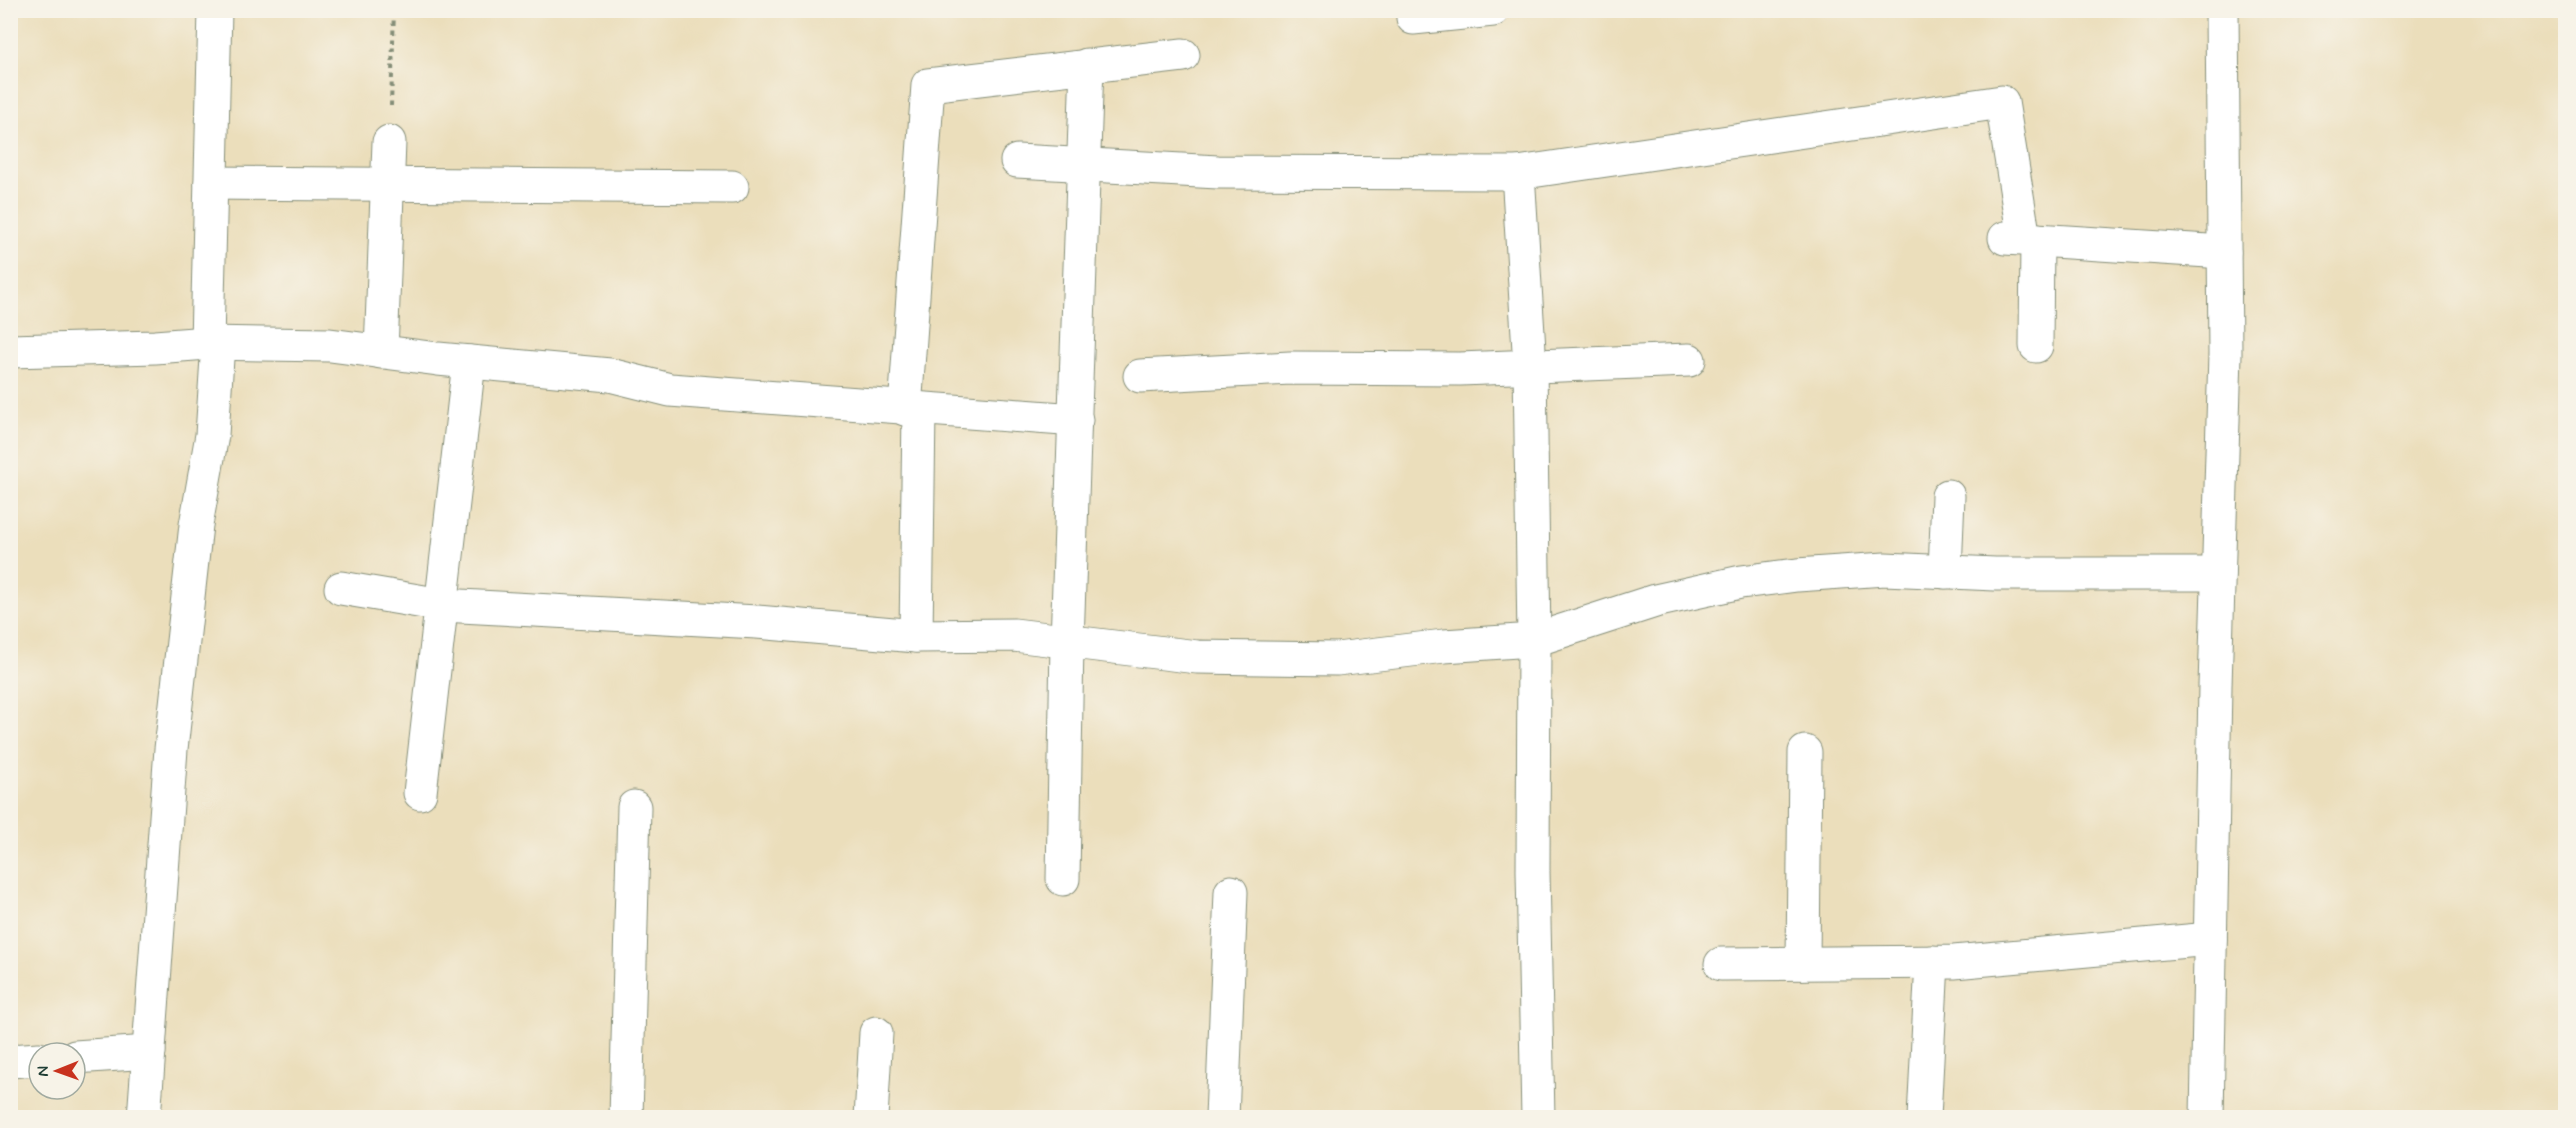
<svg xmlns="http://www.w3.org/2000/svg" width="2576" height="1128" font-family="Mynerve,sans-serif">
<rect width="100%" height="100%" fill="#f7f3e8"/>
<filter id="ink" filterUnits="userSpaceOnUse"><feTurbulence type="fractalNoise" baseFrequency=".0167" numOctaves="2"/><feDisplacementMap in="SourceGraphic" scale="12" xChannelSelector="R" yChannelSelector="G"/><feConvolveMatrix kernelMatrix="1 2 1 2 8 2 1 2 1" color-interpolation-filters="sRGB"/></filter>
<filter id="wash" filterUnits="userSpaceOnUse"><feTurbulence type="fractalNoise" baseFrequency=".008" numOctaves="4" result="noise"/><feDisplacementMap in="SourceGraphic" scale="24" xChannelSelector="R" yChannelSelector="G"/><feGaussianBlur stdDeviation="1.35" result="paint"/><feColorMatrix in="noise" values="0 0 0 0 0 0 0 0 0 0 0 0 0 0 0 0 0 1.4 0 .05"/><feComposite in="paint" operator="in"/></filter>
<g filter="url(#wash)">
<rect width="100%" height="100%" fill="#ebdebb"/>
</g>
<g filter="url(#ink)">
<g fill="none" stroke-linecap="round" stroke-linejoin="round">
<g stroke="#858e78" stroke-width="35">
<g id="minor">
<polyline points="1413,18 1493,10"/>
<polyline points="1017,161 1218,172 1518,173 2002,102 2024,239"/>
<polyline points="1518,173 1530,366 1534,640 1533,871 1538,1118"/>
<polyline points="211,183 732,187"/>
<polyline points="2005,238 2224,252"/>
<polyline points="207,343 215,10"/>
<polyline points="2036,346 2037,240"/>
<polyline points="10,351 155,347 207,343 330,345 438,359 610,375 670,390 1076,420"/>
<polyline points="381,352 389,142"/>
<polyline points="1140,376 1290,368 1460,369 1689,360"/>
<polyline points="905,409 928,85 1183,55"/>
<polyline points="1945,572 1948,496"/>
<polyline points="341,588 442,605 757,622 916,636 1014,635 1197,657 1337,659 1444,646 1534,640 1655,601 1741,582 1797,575 1885,569 1995,574 2218,574"/>
<polyline points="916,636 919,410"/>
<polyline points="420,793 469,362"/>
<polyline points="1063,879 1067,642 1087,65"/>
<polyline points="1803,963 1805,752"/>
<polyline points="1721,964 1954,962 2210,939"/>
<polyline points="75,1057 149,1052"/>
<polyline points="10,1061 39,1059"/>
<polyline points="144,1118 171,749 196,525 212,435 218,343"/>
<polyline points="626,1118 634,807"/>
<polyline points="871,1118 876,1033"/>
<polyline points="1222,1118 1231,892"/>
<polyline points="1924,1118 1932,962"/>
<polyline points="2207,1118 2215,686 2225,354 2222,10"/>
</g>
</g>
<polyline stroke="#858e78" stroke-width="4" stroke-dasharray="4.5 4.5" stroke-linecap="butt" points="391,106 394,10"/>
<use href="#minor" stroke="#fff" stroke-width="33"/>
</g>
</g>
<rect width="2576" height="1128" fill="none" stroke="#f7f3e8" stroke-width="36"/>
<g transform="translate(57 1071) rotate(269)"><circle r="28" fill="#f7f3e8" stroke="#a1aaa0" stroke-width="1.5"/>
<path d="M0-4.5L10 22L0 15L-10 22Z" fill="#c8321e"/>
<text y="-9" font-size="16" font-weight="bold" text-anchor="middle" fill="#1f3d34">N</text>
</g>
</svg>
